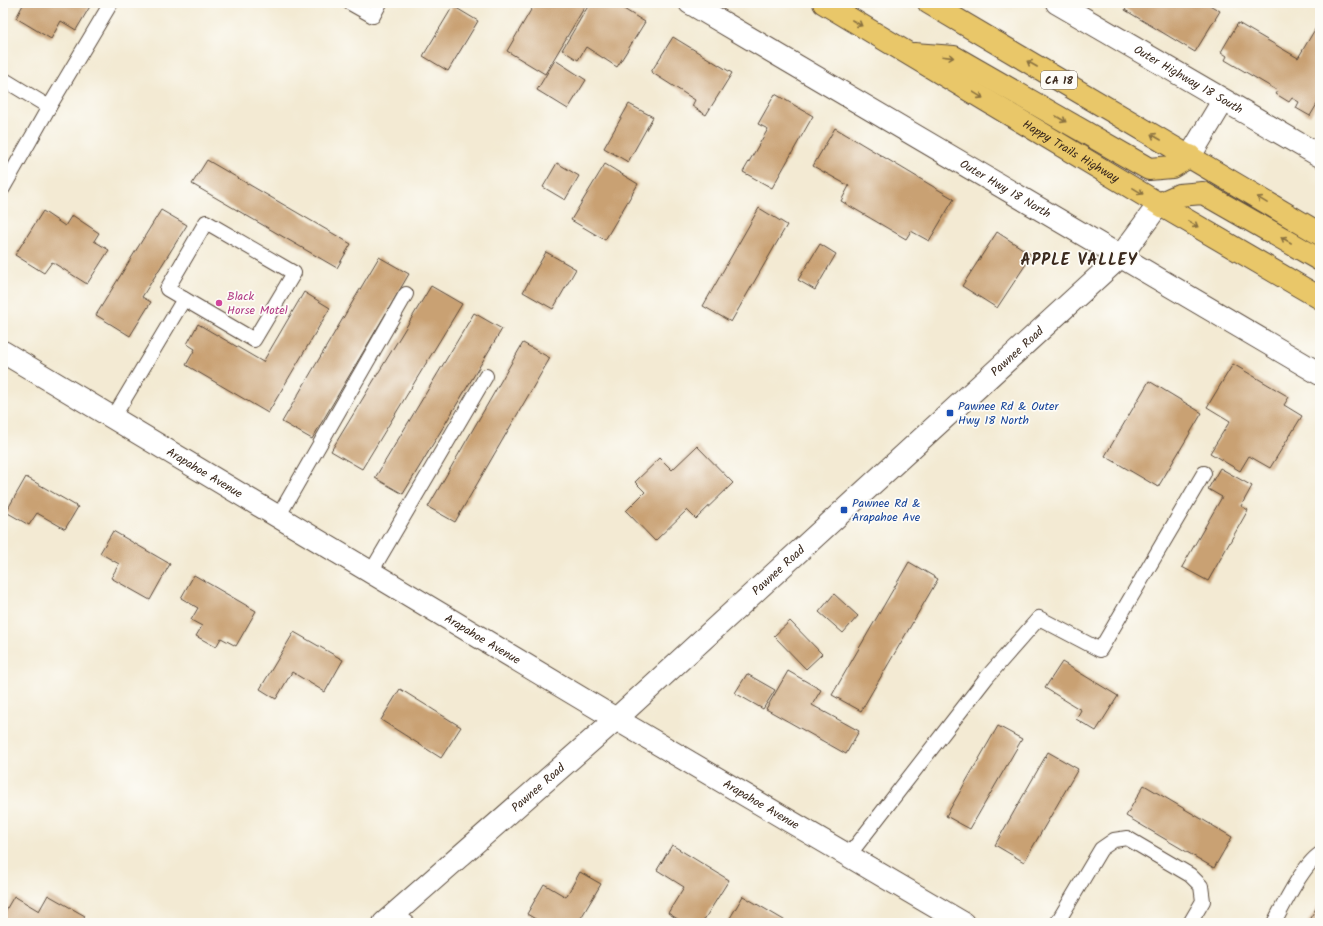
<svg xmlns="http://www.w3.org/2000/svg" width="1323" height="926" font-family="Kalam,sans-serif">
<rect width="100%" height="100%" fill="#fdfcf7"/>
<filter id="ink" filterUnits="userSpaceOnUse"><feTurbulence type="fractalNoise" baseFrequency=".025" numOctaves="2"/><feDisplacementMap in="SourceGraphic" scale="8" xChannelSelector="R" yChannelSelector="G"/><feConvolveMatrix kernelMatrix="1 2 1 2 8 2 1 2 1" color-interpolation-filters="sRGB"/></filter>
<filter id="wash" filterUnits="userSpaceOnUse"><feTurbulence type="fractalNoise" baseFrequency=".012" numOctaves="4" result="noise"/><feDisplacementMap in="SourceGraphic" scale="16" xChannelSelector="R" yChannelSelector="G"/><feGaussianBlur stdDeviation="0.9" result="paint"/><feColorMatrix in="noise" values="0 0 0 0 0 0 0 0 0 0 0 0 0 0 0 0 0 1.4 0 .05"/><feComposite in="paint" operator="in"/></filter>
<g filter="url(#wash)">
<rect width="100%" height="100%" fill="#f3ead3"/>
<g id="blocks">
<g fill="#c9a173">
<polygon points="24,3 92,3 76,30 61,21 51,39 16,18"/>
<polygon points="535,3 587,3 545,74 507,51"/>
<polygon points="590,3 614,3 645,22 617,67 586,47 578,60 562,50"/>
<polygon points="1129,3 1206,3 1220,11 1195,52 1125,10"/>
<polygon points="453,6 478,21 448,71 423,56"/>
<polygon points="1320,21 1320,99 1310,116 1296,108 1299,102 1292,98 1289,102 1276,94 1278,91 1225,60 1227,56 1221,52 1238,23 1298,58"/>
<polygon points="673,37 732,73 706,115 692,106 695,100 651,72"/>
<polygon points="555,60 586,80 568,109 537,90"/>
<polygon points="775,94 813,116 772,188 743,172 768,129 758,124"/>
<polygon points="629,104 653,117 628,162 604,148"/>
<polygon points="835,128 954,199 929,241 911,231 906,239 841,201 849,186 813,166"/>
<polygon points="207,160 351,244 337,268 192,184"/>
<polygon points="557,163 579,176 565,200 543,187"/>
<polygon points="605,164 638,184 605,240 571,220"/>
<polygon points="759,208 787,225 731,322 703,306"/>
<polygon points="161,210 187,225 142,297 151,302 130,336 96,315"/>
<polygon points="43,211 65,226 72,215 99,233 94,241 109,250 87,284 52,262 44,273 15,255"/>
<polygon points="997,232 1032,255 997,308 962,286"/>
<polygon points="820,244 836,254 815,290 798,280"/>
<polygon points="546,252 576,269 553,309 523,292"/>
<polygon points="379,257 409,274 312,439 282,422"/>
<polygon points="431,286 462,304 362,469 331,451"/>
<polygon points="304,292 330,308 268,413 186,365 195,349 187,344 198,324 263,362"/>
<polygon points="474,313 502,329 403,494 375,478"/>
<polygon points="523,343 550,358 455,522 428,507"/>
<polygon points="1233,364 1289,397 1284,405 1302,416 1270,468 1249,456 1240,471 1210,453 1230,421 1207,407"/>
<polygon points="1149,381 1202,413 1158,487 1105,456"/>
<polygon points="697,446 733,483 696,519 687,510 655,541 626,511 645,492 635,482 660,458 672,470"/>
<polygon points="1220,468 1252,486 1241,506 1248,510 1208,581 1182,567 1222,497 1208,489"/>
<polygon points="26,477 78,507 65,529 37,513 29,525 6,512"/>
<polygon points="113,531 170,564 150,600 111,578 119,564 100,553"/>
<polygon points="909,562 938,579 861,711 832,695"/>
<polygon points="194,575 256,611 236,646 221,638 216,647 196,636 202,626 191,620 198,608 181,598"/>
<polygon points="834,594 858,616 843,633 819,612"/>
<polygon points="790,621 822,654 806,669 774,636"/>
<polygon points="294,632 343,660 325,692 292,672 276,699 260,689"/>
<polygon points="1062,662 1118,696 1096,731 1076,719 1081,710 1045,688"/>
<polygon points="788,671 821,690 812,705 859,731 846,754 766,709"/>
<polygon points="747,674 775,690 763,709 735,693"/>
<polygon points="400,689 461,727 441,758 381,720"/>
<polygon points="998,726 1022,739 970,829 946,816"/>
<polygon points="1048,752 1078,769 1024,862 995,845"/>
<polygon points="1144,785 1232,837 1214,868 1126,816"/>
<polygon points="672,845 729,880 702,923 684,923 668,913 684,887 657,870"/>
<polygon points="580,872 601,884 578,923 542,923 527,914 544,884 566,897"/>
<polygon points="48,895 85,916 81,923 3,923 3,915 14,896 39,911"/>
<polygon points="743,896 789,923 727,923"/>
<polygon points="1320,902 1320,923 1307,923"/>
</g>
</g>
</g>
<g filter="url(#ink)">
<use href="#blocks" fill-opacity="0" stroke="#574739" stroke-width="1"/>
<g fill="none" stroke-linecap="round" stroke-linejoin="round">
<g stroke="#574739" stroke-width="16">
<g id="service">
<polyline points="350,3 373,16 380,3"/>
<polyline points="3,79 49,107 111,3"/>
<polyline points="3,188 49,107"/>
<polygon points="206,222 294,273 254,340 167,289"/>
<polyline points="113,418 184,299"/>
<polyline points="278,517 406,294"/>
<polyline points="371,572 486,376"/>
<polyline points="849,855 987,677 1039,618 1100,650 1204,473"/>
<polyline points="395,913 408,923"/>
<polyline points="1057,923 1101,849 1114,840 1127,838 1190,875 1201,886 1203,901 1190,923"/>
<path d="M1274,923C1284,904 1303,865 1320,854"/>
</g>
</g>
<g stroke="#574739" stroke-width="24">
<g id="minor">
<path id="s1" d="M3,352L616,719L963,923"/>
</g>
</g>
<g stroke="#574739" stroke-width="24">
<g id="tertiary">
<path id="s2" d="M690,3L1320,374"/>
<path id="s3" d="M1057,3L1320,156"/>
<polyline points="1190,156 1223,101"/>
<path id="s4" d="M384,923L616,719L1120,257L1159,204"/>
</g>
</g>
<g stroke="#574739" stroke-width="24">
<g id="primary">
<path id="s5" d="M824,3L1159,204L1320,298"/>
<polyline points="929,3 1320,234"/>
<polyline points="914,54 954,57 1149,169 1172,167 1190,156"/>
<polyline points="1159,204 1179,195 1203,193 1320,260"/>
</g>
</g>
<use href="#service" stroke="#fff" stroke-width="14"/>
<use href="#minor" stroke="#fff" stroke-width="22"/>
<use href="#tertiary" stroke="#fff" stroke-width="22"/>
<use href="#primary" stroke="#e9c769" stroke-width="22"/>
</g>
<defs><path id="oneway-shaft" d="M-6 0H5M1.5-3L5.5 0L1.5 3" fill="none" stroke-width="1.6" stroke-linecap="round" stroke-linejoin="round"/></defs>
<g stroke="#897140">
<use href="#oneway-shaft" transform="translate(857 23) rotate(30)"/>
<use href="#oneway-shaft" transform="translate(948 57) rotate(7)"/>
<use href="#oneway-shaft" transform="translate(1032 64) rotate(-150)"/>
<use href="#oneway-shaft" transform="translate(978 95) rotate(31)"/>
<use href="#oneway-shaft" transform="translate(1061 119) rotate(30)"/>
<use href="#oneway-shaft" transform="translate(1156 137) rotate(-150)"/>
<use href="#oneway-shaft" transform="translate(1138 191) rotate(31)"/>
<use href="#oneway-shaft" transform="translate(1262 200) rotate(-149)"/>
<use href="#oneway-shaft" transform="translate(1193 224) rotate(30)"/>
<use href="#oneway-shaft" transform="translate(1286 240) rotate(-150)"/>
</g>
</g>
<circle fill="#d1479c" stroke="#fdfcf7" stroke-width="1.5" cx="219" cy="303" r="4"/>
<g fill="#1a4fb4" stroke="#fdfcf7" stroke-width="1.5">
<rect x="946" y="409" width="8" height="8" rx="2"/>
<rect x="840" y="506" width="8" height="8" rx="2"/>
</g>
<g text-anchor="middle" stroke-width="3.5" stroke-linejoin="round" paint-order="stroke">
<rect fill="#fdfcf7" stroke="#75695f" stroke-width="1" x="1041" y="71" width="36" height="18" rx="3"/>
<g font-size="11" font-weight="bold" fill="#3b2a1e">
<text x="1059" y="84">CA 18</text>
</g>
<g font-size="12" fill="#3b2a1e" stroke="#fdfcf7">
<text dy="4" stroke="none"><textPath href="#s3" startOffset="152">Outer Highway 18 South</textPath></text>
<text dy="4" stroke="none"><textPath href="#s5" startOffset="288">Happy Trails Highway</textPath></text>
<text dy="4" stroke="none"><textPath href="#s2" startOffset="366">Outer Hwy 18 North</textPath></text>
<text dy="4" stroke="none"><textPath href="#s4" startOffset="853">Pawnee Road</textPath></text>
<text dy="4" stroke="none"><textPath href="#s1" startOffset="235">Arapahoe Avenue</textPath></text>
<text dy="4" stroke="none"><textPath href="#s4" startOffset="529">Pawnee Road</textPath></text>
<text dy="4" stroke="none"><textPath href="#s1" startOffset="559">Arapahoe Avenue</textPath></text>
<text dy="4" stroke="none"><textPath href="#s4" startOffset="205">Pawnee Road</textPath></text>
<text dy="4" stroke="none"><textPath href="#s1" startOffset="883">Arapahoe Avenue</textPath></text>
</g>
<g font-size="12" fill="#b23c85" stroke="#fdfcf7" text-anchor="start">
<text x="227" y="300">Black<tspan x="227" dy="14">Horse Motel</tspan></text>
</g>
<g font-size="12" fill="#164399" stroke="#fdfcf7" text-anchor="start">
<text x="958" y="410">Pawnee Rd &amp; Outer<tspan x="958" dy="14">Hwy 18 North</tspan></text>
<text x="852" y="507">Pawnee Rd &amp;<tspan x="852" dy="14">Arapahoe Ave</tspan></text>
</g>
<g font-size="16" font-weight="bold" letter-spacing="1" fill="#3b2a1e" stroke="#fdfcf7">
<text x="1079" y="265">APPLE VALLEY</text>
</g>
</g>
<rect width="1323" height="926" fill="none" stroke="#fdfcf7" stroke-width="16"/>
</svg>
